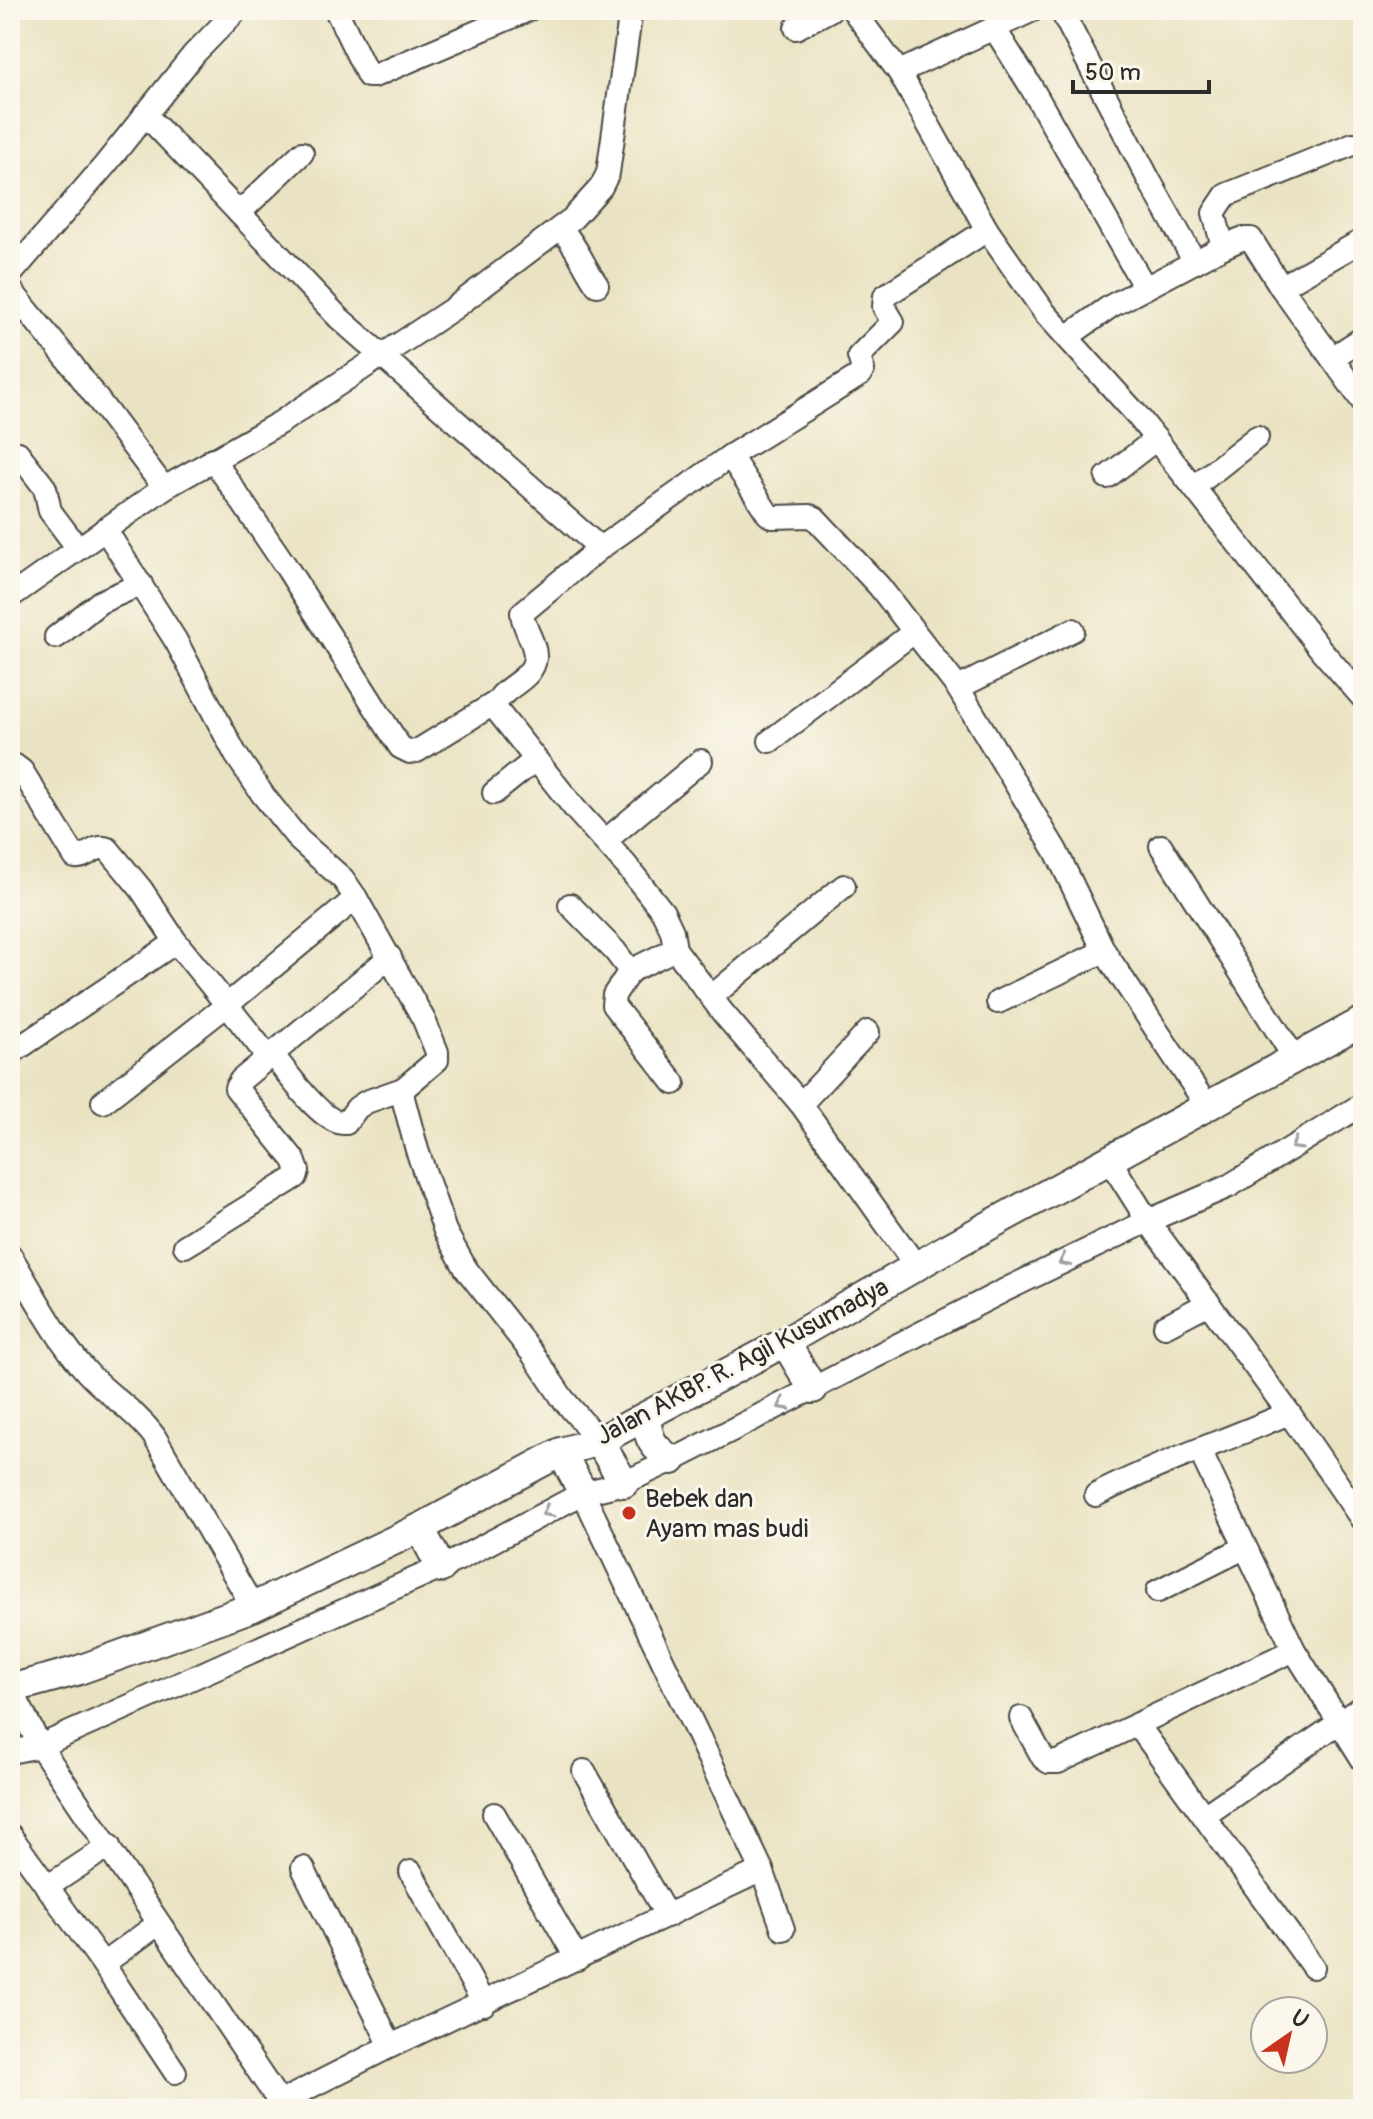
<svg xmlns="http://www.w3.org/2000/svg" width="1373" height="2119" font-family="Pangolin,sans-serif">
<rect width="100%" height="100%" fill="#fbf7ec"/>
<filter id="ink" filterUnits="userSpaceOnUse"><feTurbulence type="fractalNoise" baseFrequency=".0125" numOctaves="2"/><feDisplacementMap in="SourceGraphic" scale="16" xChannelSelector="R" yChannelSelector="G"/><feConvolveMatrix kernelMatrix="1 2 1 2 8 2 1 2 1" color-interpolation-filters="sRGB"/></filter>
<filter id="wash" filterUnits="userSpaceOnUse"><feTurbulence type="fractalNoise" baseFrequency=".006" numOctaves="4" result="noise"/><feDisplacementMap in="SourceGraphic" scale="32" xChannelSelector="R" yChannelSelector="G"/><feGaussianBlur stdDeviation="1.8" result="paint"/><feColorMatrix in="noise" values="0 0 0 0 0 0 0 0 0 0 0 0 0 0 0 0 0 1.4 0 .05"/><feComposite in="paint" operator="in"/></filter>
<g filter="url(#wash)">
<rect width="100%" height="100%" fill="#eae3c3"/>
</g>
<g filter="url(#ink)">
<g fill="none" stroke-linecap="round" stroke-linejoin="round">
<g stroke="#484742" stroke-width="26">
<g id="minor">
<polyline points="336,10 368,76 374,76 528,10"/>
<polyline points="853,10 899,72 987,230 1045,313 1137,415 1322,651 1363,698"/>
<polyline points="1061,10 1149,180 1195,262"/>
<polyline points="796,28 830,10"/>
<polyline points="994,28 1030,85 1145,288"/>
<polyline points="899,72 1033,10"/>
<path d="M145,114L339,318L600,548L522,613C523,628 536,643 535,658C533,682 498,687 495,708L576,810L626,865L663,912L672,931L675,949L723,1013L801,1104L916,1266"/>
<polyline points="239,213 302,153"/>
<path d="M560,228C576,244 584,267 597,285"/>
<polyline points="1223,247 1241,239 1251,239 1281,287 1363,240"/>
<polyline points="10,275 105,165 194,54 237,10"/>
<polyline points="1281,287 1363,402"/>
<polyline points="10,289 72,365 164,488"/>
<polyline points="1067,337 1111,306 1223,247 1214,213 1226,195 1353,144"/>
<polyline points="1332,358 1363,338"/>
<polyline points="18,453 45,488 50,511 77,547"/>
<polyline points="730,456 860,375 863,370 859,356 893,322 884,307 885,296 987,230"/>
<polyline points="213,459 287,568 400,747 410,752 417,751 495,703"/>
<polyline points="1107,477 1156,439"/>
<polyline points="1195,486 1257,437"/>
<polyline points="105,529 176,641 236,755 263,795 299,840 343,879 356,898 424,1020 437,1052 437,1060 403,1089 403,1098 417,1150 445,1231 466,1269 532,1353 563,1399 599,1441"/>
<polyline points="600,548 730,456 768,514 773,517 810,516 815,518 879,586 958,688 1056,851 1104,951 1207,1106"/>
<polyline points="10,597 164,488 281,422 454,308 573,218 601,187 608,173 631,10"/>
<polyline points="56,637 100,602 141,584"/>
<polyline points="958,688 1073,630"/>
<polyline points="770,741 914,632"/>
<path d="M10,766L14,765L22,771L75,857C87,859 96,843 108,849L141,889L176,942"/>
<polyline points="494,793 535,760"/>
<polyline points="605,841 701,761"/>
<polyline points="1161,846 1295,1059"/>
<polyline points="570,905 615,951 630,971 675,949"/>
<polyline points="630,971 614,995 613,1005 674,1083"/>
<polyline points="711,997 844,886"/>
<polyline points="998,1002 1104,951"/>
<polyline points="10,1054 176,942 227,1005 103,1102"/>
<path d="M272,1054C287,1072 323,1126 346,1123L357,1108L366,1102L403,1089"/>
<polyline points="269,1058 227,1005 356,898"/>
<polyline points="801,1104 868,1032"/>
<polyline points="1109,1159 1148,1221 1289,1413 1363,1521"/>
<polyline points="185,1246 296,1177 298,1171 294,1160 236,1088 241,1080 390,957"/>
<path d="M10,1255C34,1294 55,1337 86,1371C107,1395 135,1410 154,1436L253,1607"/>
<polyline points="1165,1326 1209,1303"/>
<polyline points="1200,1451 1294,1650 1363,1760"/>
<path d="M1096,1495C1158,1463 1225,1441 1289,1413"/>
<polyline points="1158,1591 1244,1548"/>
<polyline points="11,1689 40,1746 284,2109"/>
<polyline points="1021,1718 1043,1758 1049,1762 1058,1762 1294,1650"/>
<polyline points="1137,1724 1313,1967"/>
<polyline points="10,1752 40,1746 457,1560 583,1493 624,1483 681,1456 1009,1288 1148,1221 1229,1186 1363,1104"/>
<polyline points="584,1771 667,1916"/>
<polyline points="494,1814 577,1959"/>
<polyline points="1204,1816 1363,1706"/>
<polyline points="10,1835 103,1964"/>
<polyline points="303,1868 391,2046 762,1870 583,1493"/>
<polyline points="762,1870 783,1929"/>
<polyline points="411,1872 484,2004"/>
<polyline points="47,1887 109,1846"/>
<polyline points="158,1924 103,1964 175,2072"/>
<polyline points="280,2102 391,2046"/>
</g>
</g>
<g stroke="#484742" stroke-width="32">
<g id="major">
<polyline points="785,1342 813,1389"/>
<path d="M645,1417C650,1441 651,1446 672,1460"/>
<polyline points="599,1441 624,1483"/>
<polyline points="561,1452 583,1493"/>
<polyline points="420,1528 441,1568"/>
<polyline points="10,1689 76,1671 253,1607 420,1528 561,1452 599,1441 785,1342 948,1248 1363,1021"/>
</g>
</g>
<use href="#minor" stroke="#fff" stroke-width="22"/>
<use href="#major" stroke="#fff" stroke-width="28"/>
</g>
<defs><path id="oneway-chevron" d="M-2-3.5L2.5 0L-2 3.5" fill="none" stroke-width="1.6" stroke-linecap="round" stroke-linejoin="round" transform="scale(2)"/></defs>
<g stroke="#a0a0a0">
<use href="#oneway-chevron" transform="translate(1296 1145) rotate(149)"/>
<use href="#oneway-chevron" transform="translate(1064 1261) rotate(154)"/>
<use href="#oneway-chevron" transform="translate(783 1405) rotate(151)"/>
<use href="#oneway-chevron" transform="translate(547 1512) rotate(152)"/>
</g>
</g>
<circle fill="#c8321e" stroke="#fbf7ec" stroke-width="3" cx="629" cy="1513" r="8"/>
<g text-anchor="middle" stroke-width="6" stroke-linejoin="round" paint-order="stroke">
<g font-size="26" fill="#2b2b2b" stroke="#fbf7ec">
<text transform="translate(742 1361) rotate(-28)" y="9">Jalan AKBP. R. Agil Kusumadya</text>
</g>
<g font-size="26" fill="#2b2b2b" stroke="#fbf7ec" text-anchor="start">
<text x="645" y="1507">Bebek dan<tspan x="645" dy="30">Ayam mas budi</tspan></text>
</g>
</g>
<rect width="1373" height="2119" fill="none" stroke="#fbf7ec" stroke-width="40"/>
<g transform="translate(1289 2035) rotate(34)"><circle r="38" fill="#fbf7ec" stroke="#a8a59f" stroke-width="2"/>
<path d="M0-6L14 30L0 20L-14 30Z" fill="#c8321e"/>
<text y="-12" font-size="22" font-weight="bold" text-anchor="middle" fill="#2b2b2b">U</text>
</g>
<path d="M1073 80v12h136v-12" fill="none" stroke="#2b2b2b" stroke-width="4"/>
<text x="1085" y="80" font-size="24" fill="#2b2b2b" stroke="#fbf7ec" stroke-width="6" paint-order="stroke">50 m</text>
</svg>
